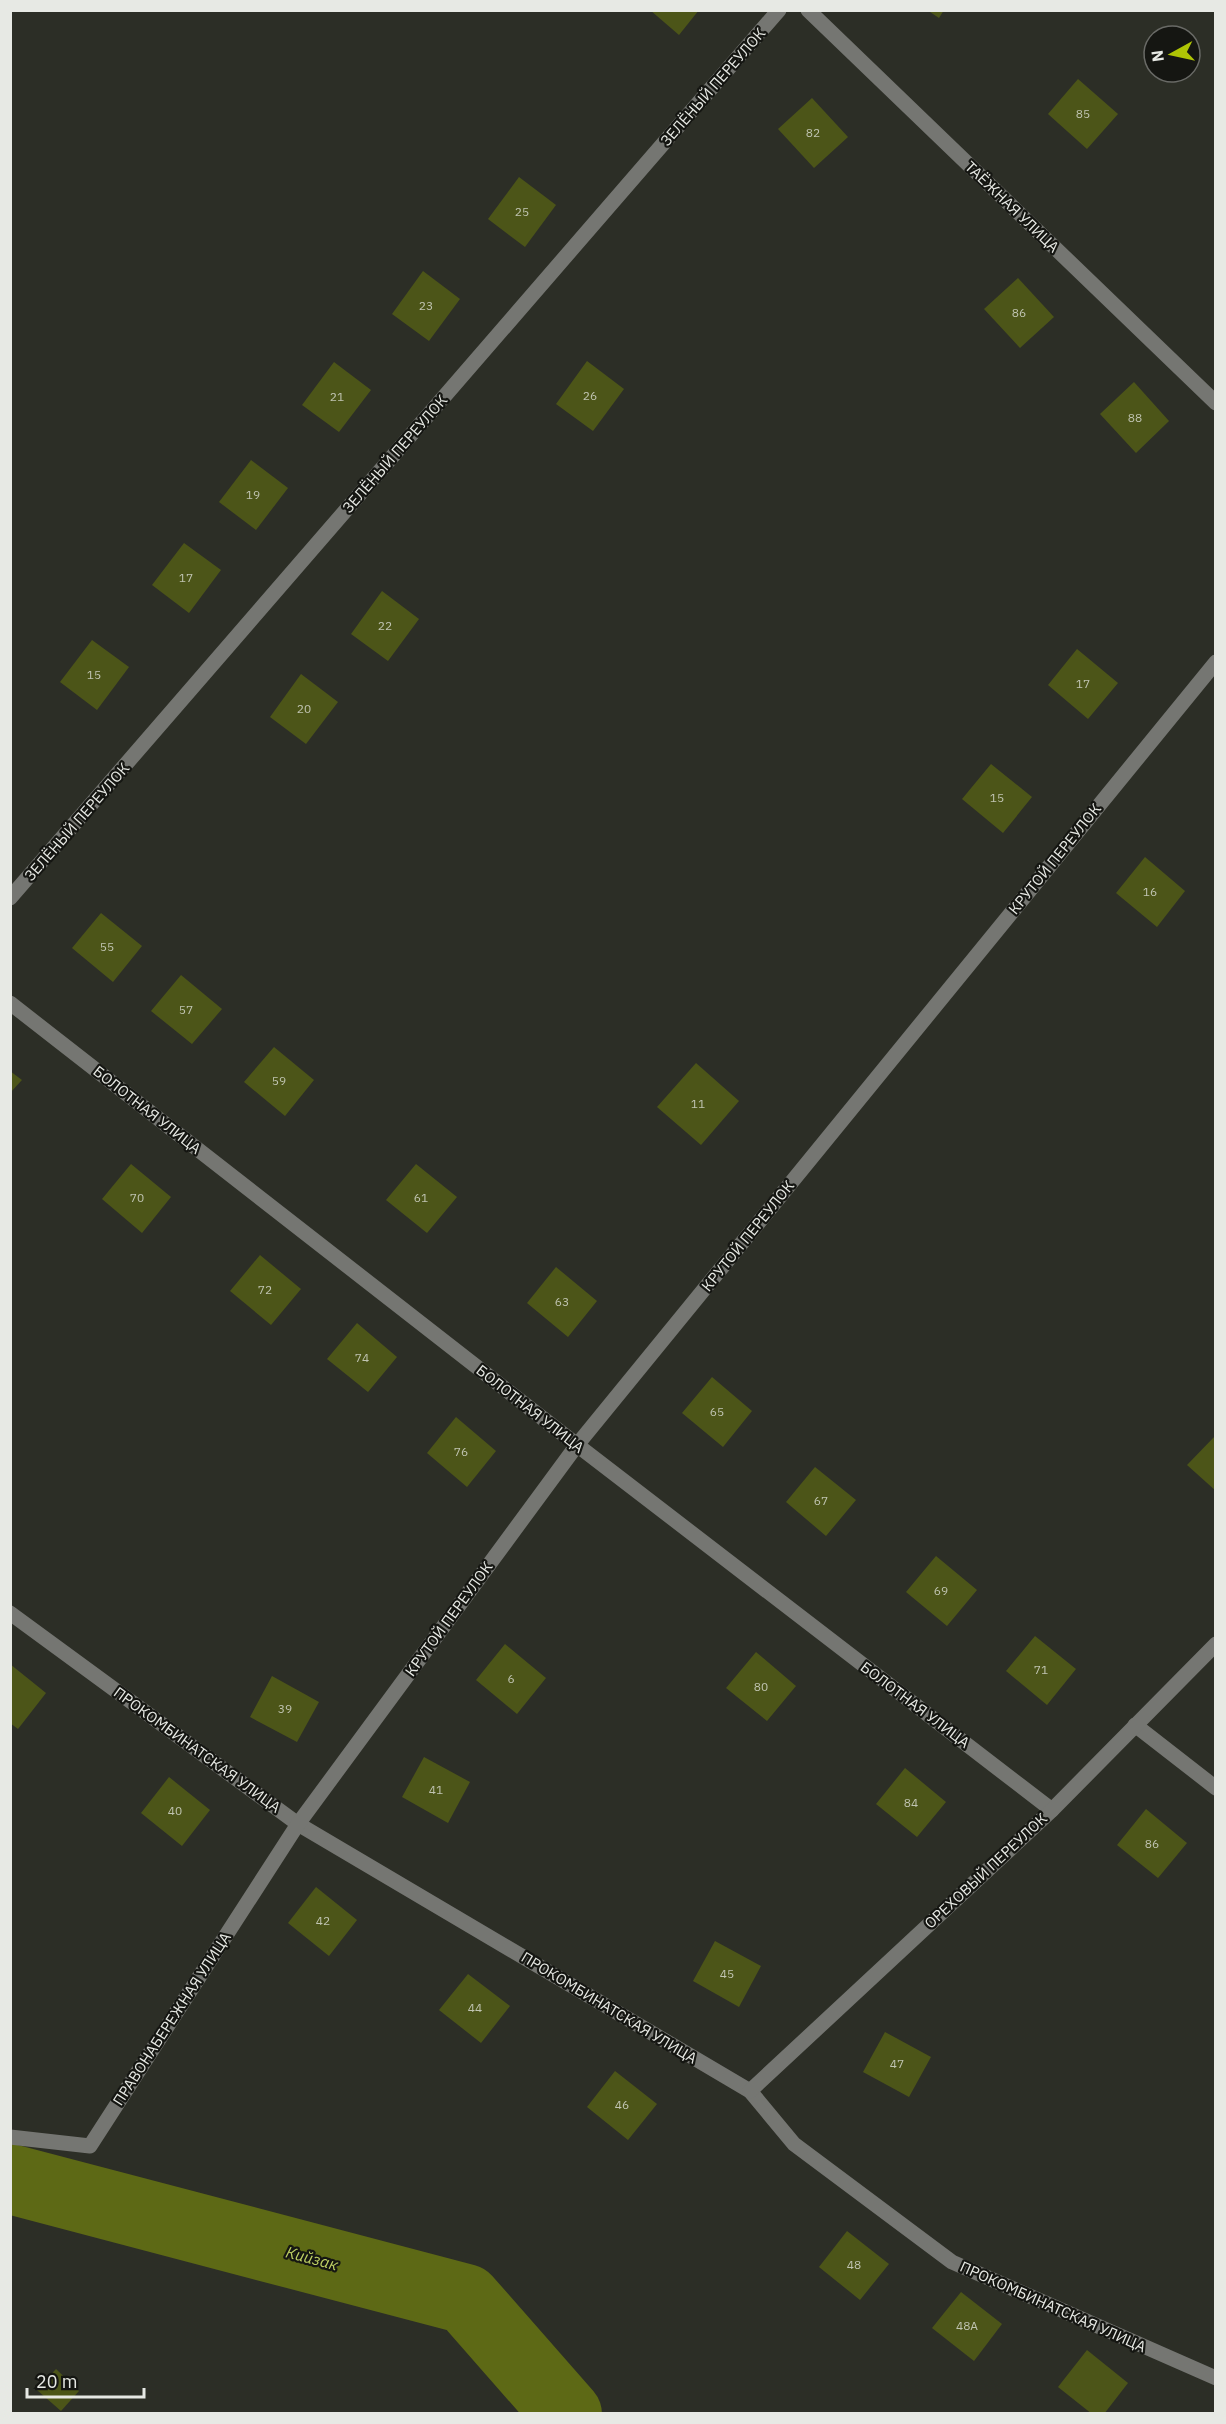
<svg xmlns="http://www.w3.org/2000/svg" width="1226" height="2424" font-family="'IBM Plex Sans',sans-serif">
<rect width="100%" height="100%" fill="#2c2e26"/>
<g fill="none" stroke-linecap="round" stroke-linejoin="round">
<polyline stroke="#5d6915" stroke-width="70" points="10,2179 466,2299 567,2414"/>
</g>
<g fill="#4c5518">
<polygon points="650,10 699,10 679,35"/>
<polygon points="927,10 944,10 939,18"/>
<polygon points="1078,79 1118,114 1087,149 1048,114"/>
<polygon points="812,98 848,137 814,168 778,129"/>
<polygon points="519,177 556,205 525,247 488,219"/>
<polygon points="423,271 460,299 429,341 392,314"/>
<polygon points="1018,278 1054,317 1020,348 984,309"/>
<polygon points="587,361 624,389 593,431 556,404"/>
<polygon points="334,362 371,390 339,432 302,405"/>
<polygon points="1134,382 1169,421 1136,453 1100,414"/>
<polygon points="251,460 288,488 256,530 219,502"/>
<polygon points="184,543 221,570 189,613 152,585"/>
<polygon points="382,591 419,619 388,661 351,634"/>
<polygon points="92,640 129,667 97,710 60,682"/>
<polygon points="1077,649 1118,683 1088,719 1048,685"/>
<polygon points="301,674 338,702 306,744 270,717"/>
<polygon points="991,764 1032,797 1003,833 962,799"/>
<polygon points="1145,857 1185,891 1157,927 1116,893"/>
<polygon points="101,913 142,946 113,982 72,948"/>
<polygon points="181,975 222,1009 192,1044 151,1011"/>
<polygon points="274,1047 314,1080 285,1116 244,1082"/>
<polygon points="696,1063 739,1101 701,1145 657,1107"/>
<polygon points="10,1071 22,1080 10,1093"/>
<polygon points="131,1164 171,1197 142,1233 102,1199"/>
<polygon points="416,1164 457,1197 427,1233 386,1200"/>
<polygon points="260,1255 301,1289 271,1325 230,1291"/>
<polygon points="556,1267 597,1301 568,1337 527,1303"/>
<polygon points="357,1323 397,1357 368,1392 327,1359"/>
<polygon points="712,1377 752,1411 723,1447 682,1413"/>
<polygon points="456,1417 496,1451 467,1487 427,1453"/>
<polygon points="1216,1435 1216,1491 1187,1465"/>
<polygon points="815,1467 856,1500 826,1536 786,1502"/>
<polygon points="936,1556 977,1590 947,1626 906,1592"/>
<polygon points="1035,1636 1076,1669 1047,1705 1006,1671"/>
<polygon points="505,1644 546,1678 517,1714 476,1680"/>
<polygon points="756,1652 796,1686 767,1721 726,1688"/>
<polygon points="10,1664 46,1693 18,1729 10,1723"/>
<polygon points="272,1676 319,1702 297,1742 250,1717"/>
<polygon points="424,1757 470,1782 448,1823 402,1797"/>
<polygon points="905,1768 946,1802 917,1837 876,1804"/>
<polygon points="169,1777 210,1810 182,1846 141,1813"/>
<polygon points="1146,1809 1187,1843 1158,1878 1117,1845"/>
<polygon points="316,1887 357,1920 329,1956 288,1923"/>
<polygon points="715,1941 761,1966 739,2007 693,1981"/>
<polygon points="468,1974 510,2006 481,2043 439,2010"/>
<polygon points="885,2032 931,2057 909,2097 863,2072"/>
<polygon points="615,2071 657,2104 628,2140 587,2107"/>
<polygon points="847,2231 889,2264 860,2300 819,2267"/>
<polygon points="961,2292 1002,2324 974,2361 932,2328"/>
<polygon points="1087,2350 1128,2383 1104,2414 1092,2414 1058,2387"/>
<polygon points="56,2369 79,2391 61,2411 37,2390"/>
</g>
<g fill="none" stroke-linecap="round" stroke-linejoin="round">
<g stroke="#757672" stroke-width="15">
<polyline points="808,10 1216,403"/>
<polyline points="10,898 779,10"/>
<polyline points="10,1003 577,1445 1052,1810"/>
<polyline points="10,1613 298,1824 750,2091 794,2144 952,2262 1216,2378"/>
<polyline points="1135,1725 1216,1788"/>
<polyline points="750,2091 1052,1810 1216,1644"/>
<polyline points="10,2137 90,2146 298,1824 577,1445 1216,662"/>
</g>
</g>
<g text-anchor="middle" stroke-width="4.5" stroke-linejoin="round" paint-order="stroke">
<g font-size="12" fill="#c0c4b1">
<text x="1083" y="118">85</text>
<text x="813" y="137">82</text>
<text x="522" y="216">25</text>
<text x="426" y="310">23</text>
<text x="1019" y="317">86</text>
<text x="590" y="400">26</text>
<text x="337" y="401">21</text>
<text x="1135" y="422">88</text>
<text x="253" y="499">19</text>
<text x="186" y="582">17</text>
<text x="385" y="630">22</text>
<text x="94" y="679">15</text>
<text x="1083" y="688">17</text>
<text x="304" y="713">20</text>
<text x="997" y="802">15</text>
<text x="1150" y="896">16</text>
<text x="107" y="951">55</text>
<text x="186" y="1014">57</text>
<text x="279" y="1085">59</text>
<text x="698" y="1108">11</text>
<text x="137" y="1202">70</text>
<text x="421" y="1202">61</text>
<text x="265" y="1294">72</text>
<text x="562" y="1306">63</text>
<text x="362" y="1362">74</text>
<text x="717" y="1416">65</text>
<text x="461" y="1456">76</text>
<text x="821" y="1505">67</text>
<text x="941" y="1595">69</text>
<text x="1041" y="1674">71</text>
<text x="511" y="1683">6</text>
<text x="761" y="1691">80</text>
<text x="285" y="1713">39</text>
<text x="436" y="1794">41</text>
<text x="911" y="1807">84</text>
<text x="175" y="1815">40</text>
<text x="1152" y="1848">86</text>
<text x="323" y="1925">42</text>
<text x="727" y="1978">45</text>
<text x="475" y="2012">44</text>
<text x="897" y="2068">47</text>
<text x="622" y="2109">46</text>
<text x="854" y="2269">48</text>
<text x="967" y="2330">48А</text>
</g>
<g font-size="15" fill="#e7e9e4" stroke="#151612">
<text transform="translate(713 87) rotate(-49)" y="5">ЗЕЛЁНЫЙ ПЕРЕУЛОК</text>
<text transform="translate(1012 207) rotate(44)" y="5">ТАЁЖНАЯ УЛИЦА</text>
<text transform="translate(395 454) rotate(-49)" y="5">ЗЕЛЁНЫЙ ПЕРЕУЛОК</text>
<text transform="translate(77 822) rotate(-49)" y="5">ЗЕЛЁНЫЙ ПЕРЕУЛОК</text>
<text transform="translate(1055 859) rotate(-51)" y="5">КРУТОЙ ПЕРЕУЛОК</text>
<text transform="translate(147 1110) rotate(38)" y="5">БОЛОТНАЯ УЛИЦА</text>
<text transform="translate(748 1236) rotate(-51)" y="5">КРУТОЙ ПЕРЕУЛОК</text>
<text transform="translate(530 1409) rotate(38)" y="5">БОЛОТНАЯ УЛИЦА</text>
<text transform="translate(449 1619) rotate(-54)" y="5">КРУТОЙ ПЕРЕУЛОК</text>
<text transform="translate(915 1705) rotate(37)" y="5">БОЛОТНАЯ УЛИЦА</text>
<text transform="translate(197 1750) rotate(36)" y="5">ПРОКОМБИНАТСКАЯ УЛИЦА</text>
<text transform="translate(986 1871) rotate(-43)" y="5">ОРЕХОВЫЙ ПЕРЕУЛОК</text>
<text transform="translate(609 2008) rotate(31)" y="5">ПРОКОМБИНАТСКАЯ УЛИЦА</text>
<text transform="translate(172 2019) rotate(-57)" y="5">ПРАВОНАБЕРЕЖНАЯ УЛИЦА</text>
<text transform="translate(1053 2307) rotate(24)" y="5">ПРОКОМБИНАТСКАЯ УЛИЦА</text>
</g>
<g font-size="16" font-style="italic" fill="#bed064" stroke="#151612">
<text transform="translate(312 2258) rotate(15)" y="6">Кийзак</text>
</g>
</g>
<rect width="1226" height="2424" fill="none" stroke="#e7e9e4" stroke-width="24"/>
<g transform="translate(1172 54) rotate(262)"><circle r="28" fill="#151612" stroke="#696a66" stroke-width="1.5"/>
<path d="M0-4.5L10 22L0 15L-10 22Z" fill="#afc505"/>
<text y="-9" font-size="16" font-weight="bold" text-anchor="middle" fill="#e7e9e4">N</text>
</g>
<path d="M27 2388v9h117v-9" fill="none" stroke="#e7e9e4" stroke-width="3"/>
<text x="36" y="2388" font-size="18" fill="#e7e9e4" stroke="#151612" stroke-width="4.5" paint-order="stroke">20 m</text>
</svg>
